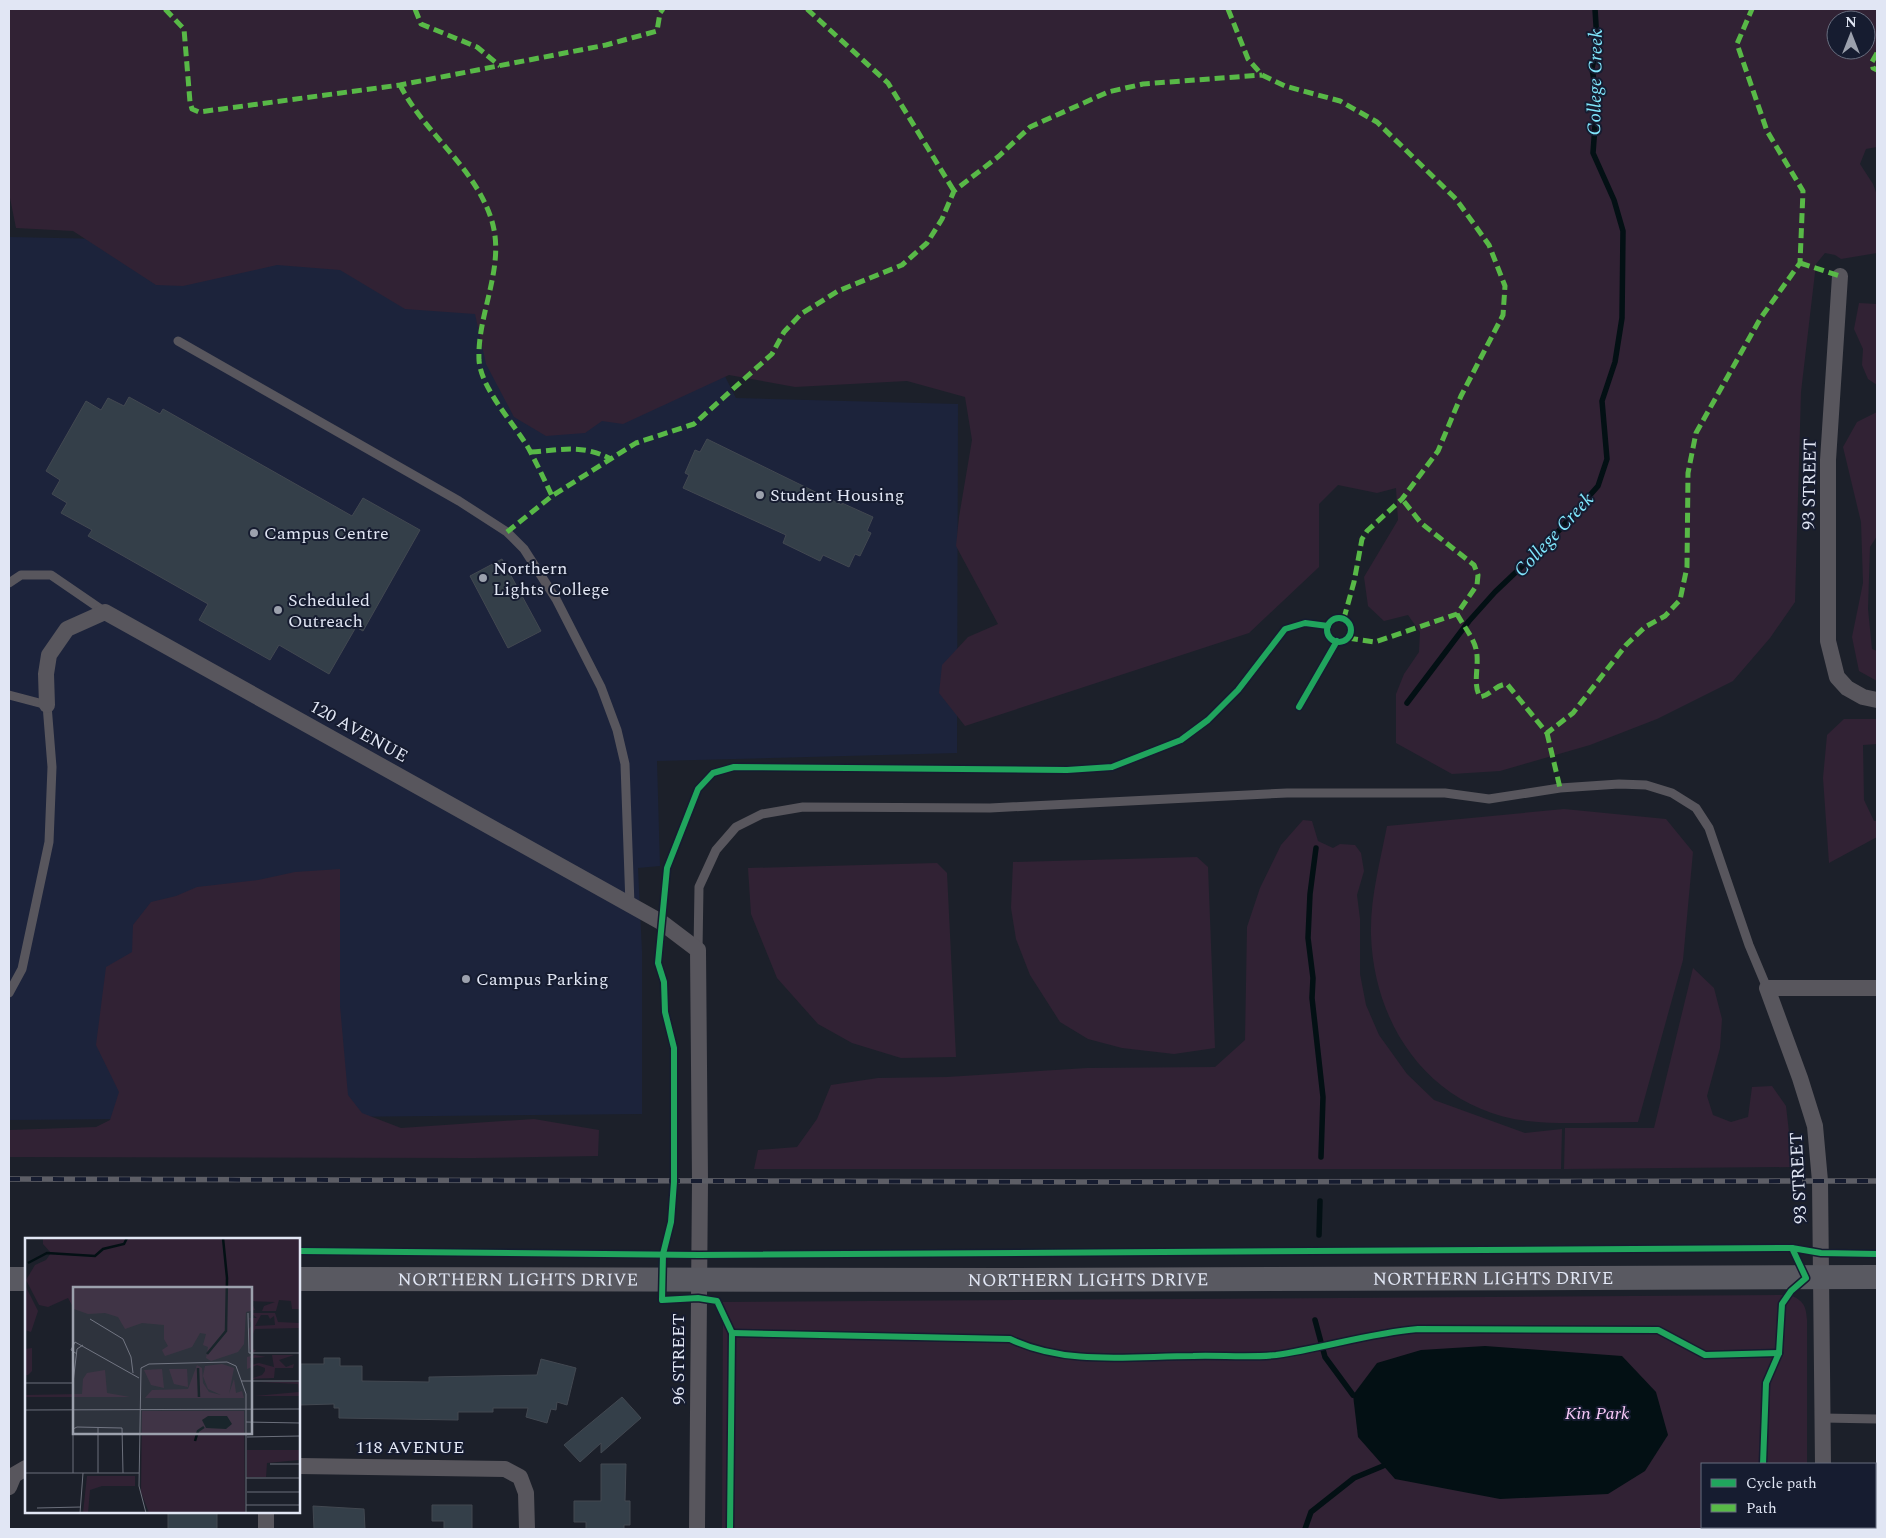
<svg xmlns="http://www.w3.org/2000/svg" width="1886" height="1538" font-family="Spectral,serif">
<rect width="100%" height="100%" fill="#1c202a"/>
<polygon fill="#1c233b" points="9,237 661,250 736,398 958,404 957,753 657,761 660,866 638,868 642,951 642,1114 9,1120"/>
<g fill="#312234" fill-rule="evenodd">
<path d="M9,9H1877V147L1866,149L1860,164L1873,184L1877,195V253L1841,259L1835,255L1825,253L1816,264L1801,392L1795,602L1770,638L1733,681L1657,719L1590,745L1500,771L1452,774L1396,743V694L1404,674L1419,652L1420,632L1408,615L1384,621L1368,606L1364,577L1398,520L1396,488L1377,493L1338,485L1319,504V567L1249,633L965,726L939,693L942,665L968,637L998,624L956,546L959,517L972,440L965,397L907,381L795,387L729,375L623,424L602,421L585,433L546,436L514,417L486,364L475,314L405,309L340,270L277,265L183,286L156,285L73,231L16,228L9,193ZM1836,20H1866V50H1836Z"/>
<polygon points="1859,303 1877,304 1877,385 1868,379 1862,365 1863,349 1854,329"/>
<polygon points="1877,412 1877,536 1870,547 1868,609 1872,649 1877,651 1877,681 1859,671 1852,637 1863,583 1861,522 1843,447 1857,422"/>
<polygon points="1844,719 1877,719 1877,744 1863,745 1864,800 1874,821 1877,821 1877,837 1829,863 1823,778 1827,735"/>
<path d="M1564,809L1666,819L1693,852L1683,960L1638,1122C1601,1122 1563,1125 1527,1121C1431,1109 1374,1027 1371,935C1370,899 1380,862 1387,826Z"/>
<polygon points="1303,820 1312,821 1318,841 1333,848 1340,844 1355,845 1361,853 1364,871 1357,895 1360,919 1360,974 1366,1005 1379,1035 1407,1074 1434,1100 1525,1133 1562,1129 1561,1169 754,1169 758,1150 797,1147 817,1119 831,1085 878,1078 947,1077 1087,1068 1215,1067 1245,1040 1247,927 1260,888 1281,845"/>
<polygon points="1197,857 1208,867 1215,1048 1174,1054 1122,1048 1088,1039 1060,1022 1030,975 1016,939 1011,908 1013,862"/>
<polygon points="937,863 947,873 956,1057 901,1058 852,1043 818,1024 777,978 751,914 748,868"/>
<polygon points="340,869 340,1006 348,1095 362,1113 401,1128 534,1119 599,1130 598,1156 473,1158 9,1157 9,1130 96,1127 110,1120 119,1092 96,1045 106,967 132,952 133,925 151,902 176,896 197,887 258,880 295,872"/>
<polygon points="1693,968 1714,988 1722,1019 1720,1048 1707,1096 1713,1115 1731,1122 1748,1117 1752,1087 1772,1086 1786,1106 1793,1167 1564,1169 1565,1128 1654,1128"/>
<path d="M1790,1295C1804,1301 1806,1306 1807,1320V1464H1702V1527H1807V1529H722L723,1302Z"/>
</g>
<polygon fill="#031014" points="1485,1346 1622,1356 1656,1392 1668,1435 1645,1471 1608,1494 1500,1499 1395,1479 1358,1437 1353,1395 1377,1363 1421,1350"/>
<g fill="none" stroke-linecap="round" stroke-linejoin="round">
<g stroke="#031014" stroke-width="5.5">
<polyline points="1407,703 1469,621 1495,592 1555,535 1598,486 1607,459 1602,401 1615,362 1622,318 1623,231 1614,200 1593,153 1597,98 1592,69 1597,41 1595,9"/>
<polyline points="1316,848 1310,894 1308,938 1313,978 1312,998 1323,1097 1321,1157"/>
<polyline points="1319,1235 1320,1201"/>
<polyline points="1315,1320 1325,1357 1353,1395"/>
<polyline points="1305,1529 1311,1512 1354,1478 1383,1466"/>
</g>
</g>
<g fill="#343f49" stroke="#424851">
<polygon points="129,397 160,414 163,409 352,516 363,498 420,530 363,631 356,627 329,674 279,645 270,660 199,620 208,604 88,536 92,530 61,513 67,503 52,494 60,480 46,471 86,401 101,410 108,398 124,406"/>
<polygon points="707,439 842,505 842,503 873,517 867,531 871,533 860,556 855,554 849,567 823,555 820,561 783,543 786,535 683,488 689,475 685,473 695,450 700,452"/>
<polygon points="502,559 541,631 508,648 470,576"/>
<polygon points="324,1358 340,1358 340,1366 362,1366 362,1381 429,1382 429,1377 537,1375 541,1359 576,1368 567,1405 557,1402 556,1410 551,1409 547,1423 526,1417 528,1408 493,1408 493,1412 458,1412 458,1420 339,1418 339,1408 334,1408 334,1404 299,1405 299,1364 324,1364"/>
<polygon points="622,1397 641,1418 601,1453 601,1443 580,1462 564,1445"/>
<polygon points="601,1464 626,1464 625,1501 630,1501 630,1525 624,1525 624,1529 586,1529 586,1522 574,1522 574,1501 601,1501"/>
<polygon points="432,1505 472,1505 472,1529 444,1529 444,1521 432,1521"/>
<polygon points="313,1506 364,1509 365,1529 314,1529"/>
<polygon points="168,1512 217,1513 217,1529 168,1529"/>
</g>
<g fill="none" stroke-linecap="round" stroke-linejoin="round">
<g stroke="#58565d" stroke-width="9">
<polyline points="178,341 459,501 507,532 524,549 556,599 601,687 617,730 625,764 630,905"/>
<polyline points="9,583 21,575 51,575 105,612"/>
<polyline points="9,695 47,705 52,767 49,842 22,969 9,993"/>
<polyline points="698,950 699,887 716,850 736,827 762,814 803,807 990,808 1287,793 1445,793 1489,799 1560,788 1619,784 1646,785 1672,793 1696,808 1709,828 1749,945 1767,988"/>
<polyline points="1823,1418 1877,1419"/>
</g>
<g stroke="#58565d" stroke-width="16">
<polyline points="1840,276 1828,460 1828,641 1837,677 1847,688 1863,697 1877,700"/>
<polyline points="47,705 46,674 49,655 67,629 105,612 661,922 698,950 700,1181 697,1529"/>
<polyline points="1823,1464 1820,1181 1815,1126 1800,1078 1767,988 1877,988"/>
<polyline points="299,1466 505,1469 520,1477 526,1493 527,1529"/>
<polyline points="9,1487 14,1475 26,1468"/>
<polyline points="266,1512 266,1529"/>
<polyline points="1823,1527 1823,1529"/>
</g>
<g stroke="#595961" stroke-width="24">
<polyline points="9,1279 26,1279"/>
<path id="s1" d="M299,1279L1014,1280L1877,1277"/>
</g>
<g stroke="#5d5e66" stroke-width="5.5">
<polyline id="rail" points="9,1179 1078,1182 1877,1181"/>
</g>
<use href="#rail" stroke="#161c30" stroke-width="4" stroke-dasharray="11" stroke-linecap="butt"/>
<g stroke="#58b947" stroke-width="5" stroke-dasharray="10 5" stroke-linecap="butt">
<polyline points="165,9 184,29 190,102 192,109 199,112 400,85 606,45 657,31 660,13 663,9"/>
<polyline points="415,9 421,24 477,47 500,66"/>
<polyline points="807,9 888,83 954,191"/>
<polyline points="1228,9 1248,59 1262,75 1285,86 1340,101 1377,122 1456,199 1489,245 1505,286 1503,315 1461,396 1438,451 1402,499 1367,531 1362,539 1354,582 1344,618"/>
<polyline points="1877,53 1872,62 1873,68 1877,70"/>
<path d="M400,85C425,134 473,165 491,218C507,266 477,312 479,360C481,390 516,425 530,451C538,466 545,481 552,496"/>
<polyline points="1800,263 1840,276"/>
<path d="M531,452C562,450 582,444 611,459"/>
<polyline points="507,532 552,496 636,443 694,424 772,354 784,332 801,314 838,291 902,265 927,243 942,219 954,191 999,156 1030,127 1108,92 1143,84 1262,75"/>
<path d="M1457,614C1463,625 1473,637 1476,649C1480,665 1472,683 1480,697C1491,695 1495,685 1507,684L1547,733L1573,713L1626,645L1645,627L1665,616L1680,600L1687,567L1688,473L1696,433L1760,319L1800,263L1803,191L1767,131L1737,44L1752,9"/>
<polyline points="1348,638 1375,642 1457,614 1477,585 1478,575 1474,565 1421,523 1402,499"/>
<polyline points="1547,733 1560,788"/>
</g>
<g stroke="#161c30" stroke-width="9">
<g id="cycleway">
<circle cx="1339" cy="630" r="12"/>
<polyline points="1299,707 1337,641"/>
<polyline points="299,1251 699,1255 1792,1248 1821,1253 1877,1254"/>
<path d="M732,1333L1010,1339C1066,1366 1132,1356 1193,1356C1220,1355 1249,1358 1276,1355C1324,1348 1370,1333 1418,1329L1658,1330L1705,1355L1779,1353"/>
<polyline points="1763,1464 1766,1383 1779,1353 1782,1304 1791,1291 1806,1278 1792,1248"/>
<polyline points="730,1529 732,1333 717,1301 698,1298 662,1300 663,1254 671,1222 674,1182 674,1048 665,1012 664,982 658,963 667,868 698,789 713,773 734,767 1067,770 1112,767 1181,740 1208,720 1238,690 1285,629 1305,623 1328,626"/>
</g>
</g>
<use href="#cycleway" stroke="#20a55d" stroke-width="6"/>
</g>
<g fill="#9ca1ad" stroke="#161c30" stroke-width="2">
<circle cx="760" cy="495" r="5"/>
<circle cx="254" cy="533" r="5"/>
<circle cx="483" cy="578" r="5"/>
<circle cx="278" cy="610" r="5"/>
<circle cx="466" cy="979" r="5"/>
</g>
<g text-anchor="middle" stroke-width="4" stroke-linejoin="round" paint-order="stroke">
<g font-size="18" fill="#e1e6f4" stroke="#161c30">
<text transform="translate(1809 484) rotate(-89)" y="6">93 STREET</text>
<text transform="translate(359 731) rotate(29)" y="6">120 AVENUE</text>
<text transform="translate(1798 1178) rotate(-93)" y="6">93 STREET</text>
<text dy="6" stroke="none"><textPath href="#s1" startOffset="219">NORTHERN LIGHTS DRIVE</textPath></text>
<text dy="6" stroke="none"><textPath href="#s1" startOffset="1194">NORTHERN LIGHTS DRIVE</textPath></text>
<text dy="6" stroke="none"><textPath href="#s1" startOffset="789">NORTHERN LIGHTS DRIVE</textPath></text>
<text transform="translate(678 1359) rotate(-90)" y="6">96 STREET</text>
<text x="410" y="1453">118 AVENUE</text>
</g>
<g font-size="18" fill="#e1e6f4" stroke="#161c30" text-anchor="start">
<text x="770" y="501">Student Housing</text>
<text x="264" y="539">Campus Centre</text>
<text x="493" y="574">Northern<tspan x="493" dy="21">Lights College</tspan></text>
<text x="288" y="606">Scheduled<tspan x="288" dy="21">Outreach</tspan></text>
<text x="476" y="985">Campus Parking</text>
</g>
<g font-size="18" font-style="italic" fill="#f9caf9" stroke="#161c30">
<text x="1597" y="1419">Kin Park</text>
</g>
<g font-size="19" font-style="italic" fill="#81e8fe" stroke="#161c30">
<text transform="translate(1594 82) rotate(-89)" y="7">College Creek</text>
<text transform="translate(1553 534) rotate(-47)" y="7">College Creek</text>
</g>
</g>
<g transform="translate(25 1238)">
<rect width="275" height="275" fill="#1c202a"/>
<path d="M18,0H275V71H267L266,63L254,62L251,73H237L239,68L250,64L226,63L230,72L221,74L219,106L213,114L186,123L181,120L183,109L178,107L181,96L175,95L167,109L140,118L137,112L143,108L139,101V87L117,85L100,91L93,79L80,75L63,76L49,71L43,60L23,69L14,67L1,42L10,27L21,22L26,15L18,6ZM0,47L13,73L6,94L0,92ZM226,75H250L253,84L275,85V90L230,91L226,101V111L231,112L228,115L224,110L223,92L227,87L224,80H232ZM236,77H243L245,81L249,78L250,87L230,88ZM7,110V133L3,137H0V111ZM230,117L241,119L225,120L226,127L234,125L249,129L247,117H269L254,122L261,129L269,126L268,130H250L249,140L225,141L237,137L240,133V130L232,127L222,131V119ZM197,126L209,130L204,156L209,141L211,155L217,153L219,160H120L127,152L163,151L172,127L177,130L178,145L184,154L196,157L183,151L178,138L180,128ZM137,131L139,150L126,147L119,132ZM144,131H162L163,149L149,146ZM80,132L82,155L105,159H0V157L57,156L58,141L62,135ZM235,144H275V158H229L274,154L273,146ZM117,173H219L220,275H124L116,254ZM222,212H274V222L242,225L241,239H222ZM62,238H110V248H77L65,252L63,275H58Z" fill="#312234" fill-rule="evenodd"/>
<path d="M183,178H202L207,186L201,191L181,190L177,182Z" fill="#031014"/>
<path fill="none" stroke="#031014" stroke-width="2.5" d="M3,25L22,15L70,18L78,11L99,6L102,0M182,116L201,93L202,40L198,0M173,130L174,159M170,203L173,193L179,189"/>
<path fill="none" stroke="#6b6f7b" stroke-width="1" d="M223,75L224,115H275M65,81L98,101L106,119L108,135M52,116L46,112L50,104L114,140M216,143H275M0,145H48L52,111L58,107M0,172L275,171M221,184L275,185M73,189V235M222,199L275,198M245,226H275M0,235H114M48,235V191L52,189L97,190L98,235M221,240H275M222,254H275M221,267H275M12,270L56,269M55,275L58,235M121,275L114,248L116,130L124,126L202,124L211,128L221,156V275"/>
<path fill="#9ca1ad" fill-opacity="0.15" stroke="#9ca1ad" stroke-width="2.5" d="M48,49H227V196H48Z"/>
<rect width="275" height="275" fill="none" stroke="#e1e6f4" stroke-width="2.5"/>
</g>
<rect width="1886" height="1538" fill="none" stroke="#e1e6f4" stroke-width="20"/>
<rect x="1701" y="1463" width="175" height="65" fill="#161c30" stroke="#676d7e"/>
<rect x="1711" y="1479" width="25" height="8" fill="#20a55d" stroke="#676d7e"/>
<text x="1746" y="1488" font-size="15" fill="#e1e6f4">Cycle path</text>
<rect x="1711" y="1504" width="25" height="8" fill="#58b947" stroke="#676d7e"/>
<text x="1746" y="1513" font-size="15" fill="#e1e6f4">Path</text>
<g transform="translate(1851 35)"><circle r="24" fill="#161c30" stroke="#676d7e"/>
<path d="M0-4L9 19L0 12L-9 19Z" fill="#9ca1ad"/>
<text y="-8" font-size="14" font-weight="bold" text-anchor="middle" fill="#e1e6f4">N</text>
</g>
</svg>
